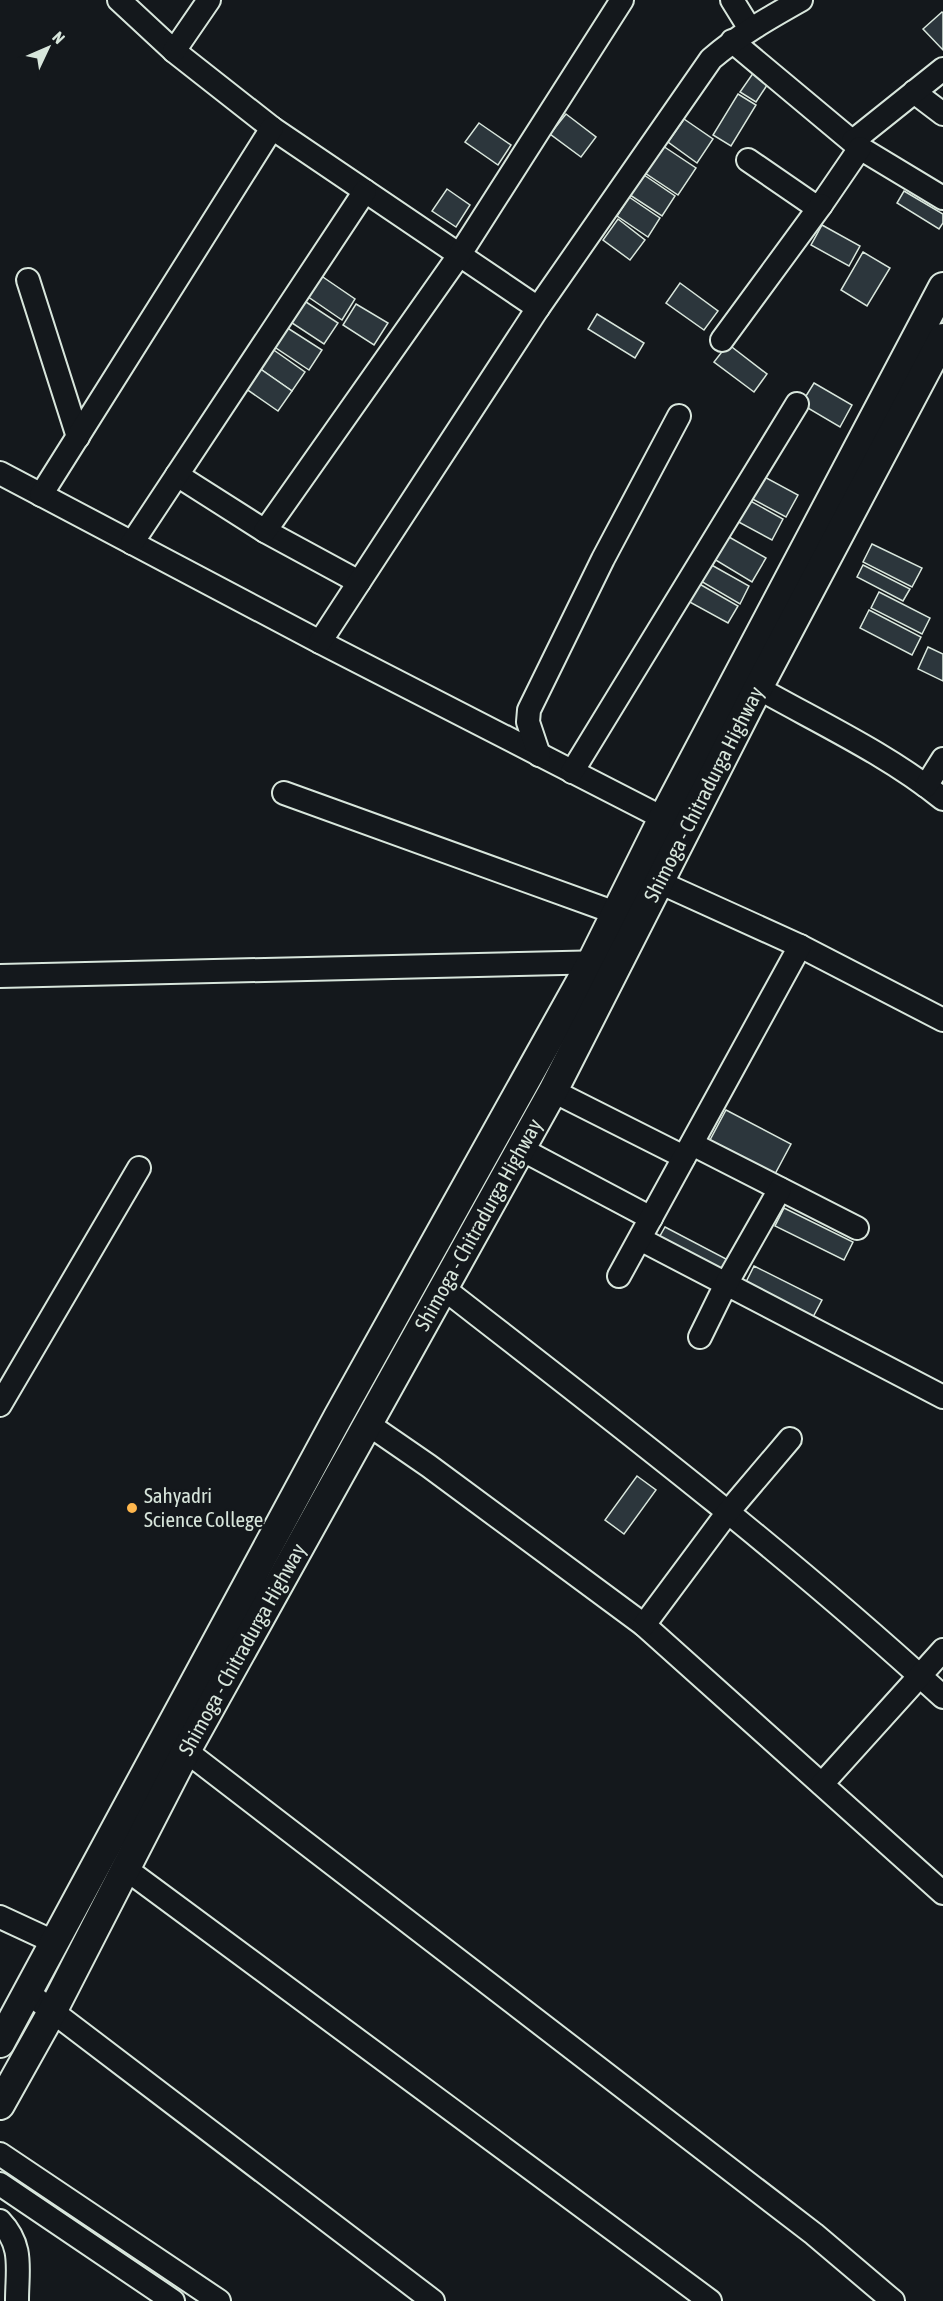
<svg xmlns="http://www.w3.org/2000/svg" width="943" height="2301" font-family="'Asap Condensed',sans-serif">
<rect width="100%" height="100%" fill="#14181c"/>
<g fill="#2c363c" stroke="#d8e6dc" stroke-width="1.5">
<polygon points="942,12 943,13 943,50 923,29"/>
<polygon points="756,69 771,79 756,102 740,92"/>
<polygon points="738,94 756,105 731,146 713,135"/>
<polygon points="566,114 596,137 581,157 550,134"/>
<polygon points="684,119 713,139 697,163 668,142"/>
<polygon points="479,123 511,145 498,165 465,142"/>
<polygon points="663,146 696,168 678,195 645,173"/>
<polygon points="644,175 675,196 662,216 630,195"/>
<polygon points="447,189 470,205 456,227 432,211"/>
<polygon points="904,191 943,214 943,223 939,229 897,203"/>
<polygon points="629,197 660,218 648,237 617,216"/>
<polygon points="618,219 645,240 630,260 603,240"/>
<polygon points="822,225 860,246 849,266 811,245"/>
<polygon points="863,252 890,268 867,306 841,290"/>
<polygon points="317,273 355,299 342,320 304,294"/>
<polygon points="680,283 718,311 704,330 666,303"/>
<polygon points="300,298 338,323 324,344 286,319"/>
<polygon points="356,304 388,323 374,345 343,325"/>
<polygon points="597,314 644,343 635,358 588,329"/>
<polygon points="286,327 322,350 309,370 273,346"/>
<polygon points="728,344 767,374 754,392 714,362"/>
<polygon points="268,346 305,372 292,391 255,365"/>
<polygon points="256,366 292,391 278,411 242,386"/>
<polygon points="814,383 852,405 840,427 801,404"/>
<polygon points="757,473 798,495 786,517 745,495"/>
<polygon points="745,498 783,519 772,540 733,519"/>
<polygon points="722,533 766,558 752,582 709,556"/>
<polygon points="872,544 922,568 912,587 863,562"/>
<polygon points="708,563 749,586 740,604 699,580"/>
<polygon points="863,565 910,589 903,601 857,577"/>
<polygon points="696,582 738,606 728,623 686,600"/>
<polygon points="879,592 930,618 922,634 871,608"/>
<polygon points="869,610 921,637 912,655 860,628"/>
<polygon points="928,647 943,654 943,681 918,669"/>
<polygon points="726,1110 791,1144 775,1174 710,1140"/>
<polygon points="784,1208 853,1242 844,1260 775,1226"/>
<polygon points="665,1227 730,1261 722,1276 656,1243"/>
<polygon points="754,1266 822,1300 813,1317 746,1282"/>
<polygon points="637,1476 656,1490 624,1534 605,1520"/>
</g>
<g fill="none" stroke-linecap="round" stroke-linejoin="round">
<g stroke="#d8e6dc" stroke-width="26">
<g id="minor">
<polyline points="119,0 174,51 272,128 538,308"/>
<polyline points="732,0 750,29"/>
<polyline points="732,41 860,148 943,198"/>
<polyline points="174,51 209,0"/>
<polyline points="914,92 943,114"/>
<polyline points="853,141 943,69"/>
<polyline points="748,160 812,204 821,205 860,148"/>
<polyline points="28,280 78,437"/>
<polyline points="722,340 821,205"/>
<polyline points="0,473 320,642 663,818"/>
<polyline points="177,475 265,531 359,582"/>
<polyline points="41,495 272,128"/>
<polyline points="265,531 460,254 622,0"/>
<polyline points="132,543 365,191"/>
<path d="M320,642L538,308L711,59C739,35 769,18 801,0"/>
<path d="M758,688C820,723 887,754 943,799"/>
<polyline points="539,755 528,722 529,710 603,559 679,416"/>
<polyline points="572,772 797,404"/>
<polyline points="926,786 943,759"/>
<polyline points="284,793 616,913"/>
<polyline points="661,883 800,946 943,1020"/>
<polyline points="0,976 606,962"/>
<polyline points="553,1091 684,1157"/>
<polyline points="692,1144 857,1228"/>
<polyline points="521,1149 651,1218"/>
<polyline points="640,1239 943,1397"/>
<polyline points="619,1276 800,946"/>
<path d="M443,1288C613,1420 784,1551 943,1697"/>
<polyline points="700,1337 726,1284 780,1189"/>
<polyline points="0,1405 139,1168"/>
<polyline points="368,1424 429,1466 644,1625 943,1893"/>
<polyline points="644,1625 728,1512 790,1439"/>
<polyline points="186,1751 814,2234 893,2301"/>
<polyline points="822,1784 943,1650"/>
<polyline points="126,1869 710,2301"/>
<polyline points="0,1917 54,1942"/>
<polyline points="27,1992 433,2301"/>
<polyline points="0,2154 219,2301"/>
<polyline points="0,2184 173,2301"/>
<path d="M0,2221C24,2246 17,2269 17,2301"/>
</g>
</g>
<g stroke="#d8e6dc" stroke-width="32">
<g id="major">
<polyline points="0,2043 338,1417 591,963 663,818 943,287"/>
<path id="s1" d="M0,2105L52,2012L186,1751L553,1091L758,688L943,338"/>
</g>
</g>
<use href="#minor" stroke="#14181c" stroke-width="22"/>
<use href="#major" stroke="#14181c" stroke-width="28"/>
</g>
<circle fill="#ffb74d" stroke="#14181c" stroke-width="2" cx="132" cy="1508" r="6"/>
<g text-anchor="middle" stroke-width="4.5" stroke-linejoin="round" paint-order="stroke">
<g font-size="21" fill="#d8e6dc" stroke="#14181c">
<text dy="7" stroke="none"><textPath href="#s1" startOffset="1488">Shimoga - Chitradurga Highway</textPath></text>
<text dy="7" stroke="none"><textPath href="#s1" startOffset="1002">Shimoga - Chitradurga Highway</textPath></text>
<text dy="7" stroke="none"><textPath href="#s1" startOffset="516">Shimoga - Chitradurga Highway</textPath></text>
</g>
<g font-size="21" fill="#d8e6dc" stroke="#14181c" text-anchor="start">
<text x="144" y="1503">Sahyadri<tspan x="144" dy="24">Science College</tspan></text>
</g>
</g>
<g transform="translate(48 48) rotate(46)" stroke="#14181c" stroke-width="4.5" paint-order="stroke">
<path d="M0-4.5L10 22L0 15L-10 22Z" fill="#d8e6dc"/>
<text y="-9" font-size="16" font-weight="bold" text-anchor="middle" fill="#d8e6dc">N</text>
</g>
</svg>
